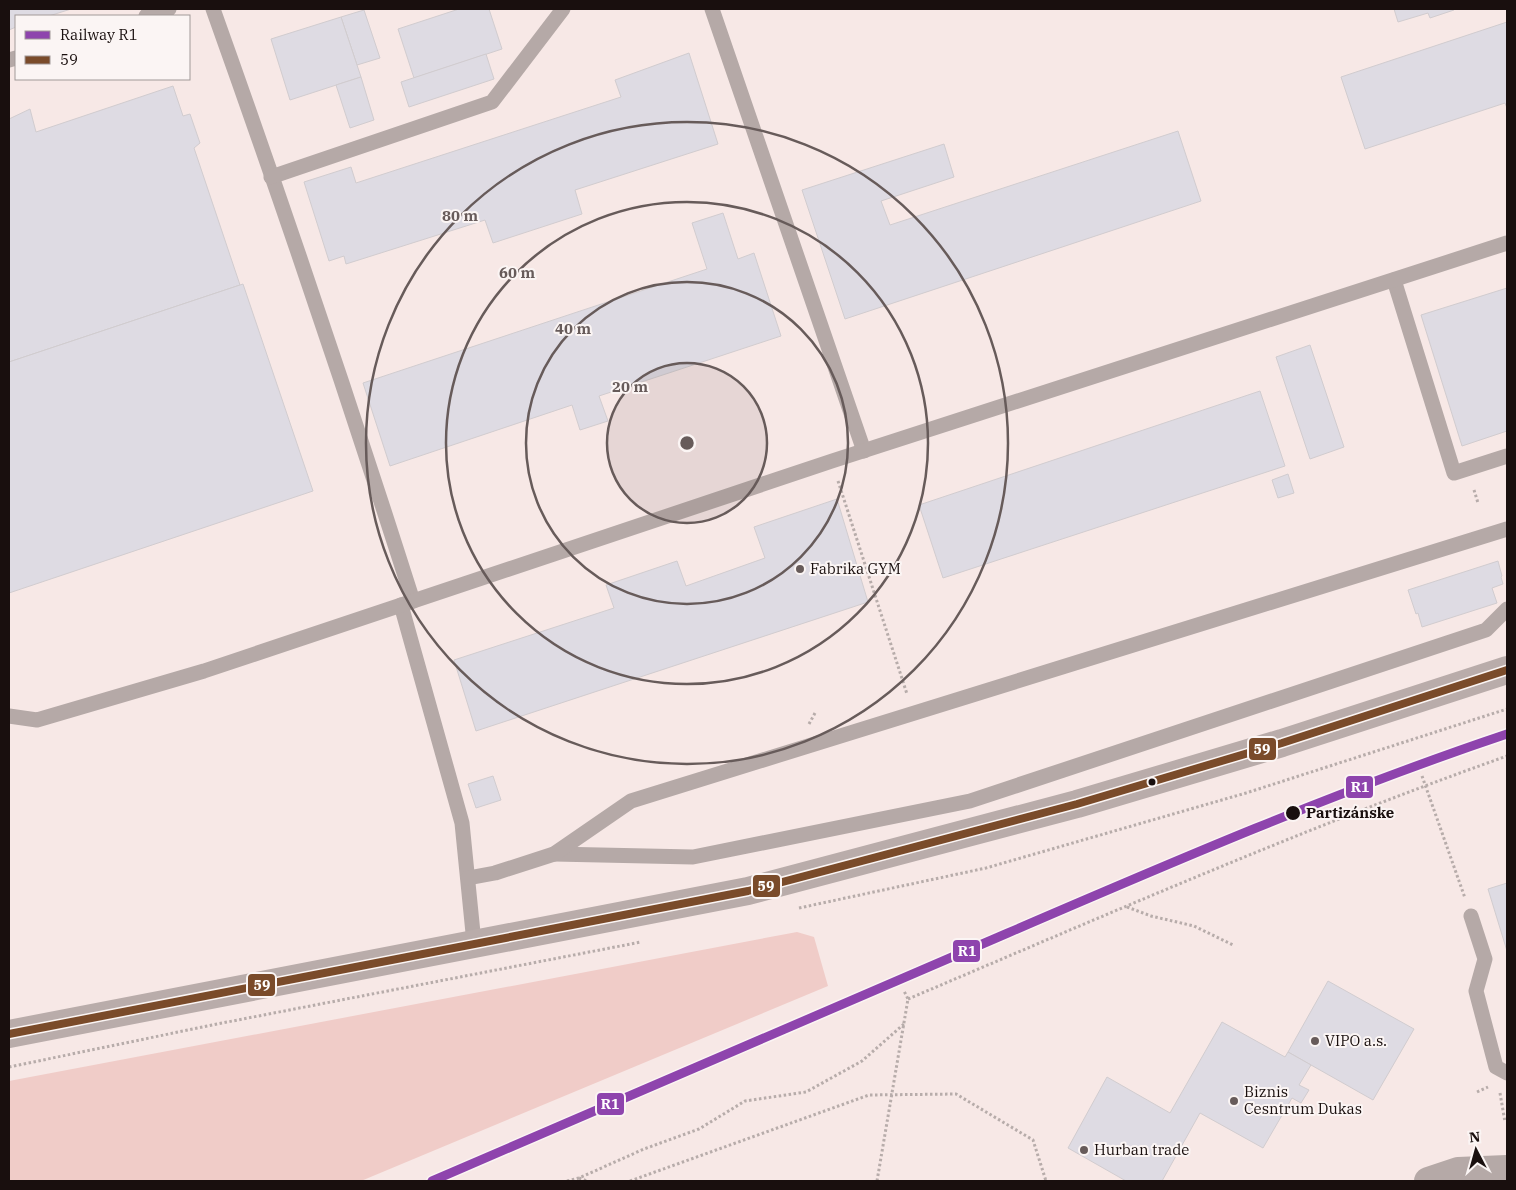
<svg xmlns="http://www.w3.org/2000/svg" width="1516" height="1190" font-family="'IBM Plex Serif',serif">
<rect width="100%" height="100%" fill="#f7e8e6"/>
<polygon fill="#f0ccc8" points="797,932 814,937 828,986 361,1181 9,1181 9,1081"/>
<g fill="#dedbe3" stroke="#d1cccf">
<polygon points="9,9 71,9 49,16 16,16 16,27 9,30"/>
<polygon points="459,9 489,9 502,49 414,78 398,29"/>
<polygon points="1394,9 1454,9 1454,10 1430,18 1428,13 1398,22"/>
<polygon points="364,10 380,58 357,65 341,17"/>
<polygon points="341,17 361,77 290,100 271,39"/>
<polygon points="1507,22 1507,108 1505,103 1365,149 1341,77"/>
<polygon points="689,53 718,144 575,190 582,214 493,243 485,220 346,264 344,256 329,261 304,182 351,167 356,183 621,97 615,80"/>
<polygon points="486,54 494,79 409,107 401,82"/>
<polygon points="361,77 374,120 350,128 336,85"/>
<polygon points="173,86 183,116 190,114 200,143 194,148 240,285 9,362 9,119 30,109 36,132"/>
<polygon points="1178,131 1201,201 845,319 802,190 944,144 954,177 881,201 890,225"/>
<polygon points="723,213 738,259 754,253 781,336 599,396 608,421 580,430 572,405 390,466 363,383 707,269 692,223"/>
<polygon points="243,284 313,491 9,593 9,362"/>
<polygon points="1507,288 1507,431 1462,446 1421,315"/>
<polygon points="1310,345 1344,447 1310,459 1276,357"/>
<polygon points="1260,391 1285,466 943,578 919,505"/>
<polygon points="1288,474 1294,493 1278,498 1272,480"/>
<polygon points="837,499 868,602 476,731 454,660 614,608 606,585 677,561 686,586 765,558 754,527"/>
<polygon points="1498,561 1502,576 1501,577 1503,584 1492,588 1497,603 1422,627 1418,613 1416,614 1408,590"/>
<polygon points="493,776 501,800 476,808 468,784"/>
<polygon points="1507,883 1507,951 1488,889"/>
<polygon points="1328,981 1414,1029 1373,1100 1288,1052"/>
<polygon points="1222,1022 1285,1057 1288,1052 1311,1065 1299,1085 1309,1090 1301,1103 1292,1098 1263,1148 1200,1113 1162,1181 1126,1181 1068,1148 1107,1077 1170,1113"/>
</g>
<g fill="none" stroke-linecap="round" stroke-linejoin="round">
<g stroke="#b7acaa" stroke-width="3" stroke-dasharray="2.5 2.5" stroke-linecap="butt">
<polyline points="838,481 907,694"/>
<polyline points="1474,490 1478,503"/>
<polyline points="809,724 815,713"/>
<polyline points="1422,776 1465,898"/>
<polyline points="1127,907 1151,916 1194,926 1233,945"/>
<polyline points="799,908 986,868 1246,793 1507,709"/>
<path d="M908,999C1106,915 1304,828 1507,756"/>
<polyline points="9,1067 217,1024 641,942"/>
<polyline points="1477,1092 1488,1087"/>
<polyline points="1500,1093 1505,1122"/>
<polyline points="579,1178 587,1181"/>
<polyline points="567,1181 579,1178 644,1149 699,1129 745,1101 806,1092 862,1061 904,1024"/>
<polyline points="630,1181 869,1095 956,1094 1033,1140 1046,1181"/>
<polyline points="877,1181 908,999 904,991"/>
</g>
<g stroke="#b5a9a7" stroke-width="15">
<path d="M213,9C283,205 350,403 413,601"/>
<polyline points="712,9 864,451"/>
<polyline points="146,16 169,9"/>
<polyline points="9,60 16,58"/>
<polyline points="271,177 492,102 563,9"/>
<polyline points="1394,280 1454,473 1507,456"/>
<polyline points="401,605 462,823 474,943"/>
<polyline points="9,716 37,720 204,671 832,461 1507,243"/>
<polyline points="554,854 693,857 970,801 1486,630 1507,609"/>
<polyline points="468,878 495,873 554,854 631,801 1507,529"/>
<polyline points="1471,916 1485,959 1476,991 1496,1067 1507,1073"/>
</g>
<polyline stroke="#b5a9a7" stroke-width="28" points="1428,1181 1458,1171 1507,1169"/>
<polyline stroke="#b9acaa" stroke-width="28" points="9,1034 748,891 1077,804 1282,743 1507,670"/>
<g stroke="#fbf5f4" stroke-width="11">
<polyline id="bus-1" points="9,1034 748,891 1077,804 1282,743 1507,670"/>
</g>
<use href="#bus-1" stroke="#7a4b2a" stroke-width="8"/>
<g stroke="#fbf5f4" stroke-width="12">
<path id="rail-1" d="M432,1181C615,1102 798,1024 980,945C1154,870 1328,794 1507,734"/>
</g>
<use href="#rail-1" stroke="#8e44ad" stroke-width="9"/>
</g>
<circle cx="687" cy="443" r="80" fill="#675b5a" fill-opacity=".12"/>
<g fill="none" stroke="#675b5a" stroke-width="2.5">
<circle cx="687" cy="443" r="80"/>
<circle cx="687" cy="443" r="161"/>
<circle cx="687" cy="443" r="241"/>
<circle cx="687" cy="443" r="321"/>
</g>
<g fill="#675b5a" stroke="#fbf5f4" stroke-width="2">
<circle cx="800" cy="569" r="5"/>
<circle cx="1315" cy="1041" r="5"/>
<circle cx="1234" cy="1101" r="5"/>
<circle cx="1084" cy="1150" r="5"/>
</g>
<g fill="#190f0e" stroke="#fbf5f4" stroke-width="2">
<circle cx="1152" cy="782" r="4.5"/>
<circle cx="1293" cy="813" r="8"/>
</g>
<g text-anchor="middle" stroke-width="4" stroke-linejoin="round" paint-order="stroke">
<g font-size="15" fill="#190f0e" stroke="#fbf5f4" text-anchor="start">
<text x="810" y="574">Fabrika GYM</text>
<text x="1325" y="1046">VIPO a.s.</text>
<text x="1244" y="1097">Biznis<tspan x="1244" dy="17">Cesntrum Dukas</tspan></text>
<text x="1094" y="1155">Hurban trade</text>
</g>
<g font-size="15" font-weight="bold" fill="#190f0e" stroke="#fbf5f4" text-anchor="start">
<text x="1306" y="818">Partizánske</text>
</g>
</g>
<circle cx="687" cy="443" r="8" fill="#675b5a" stroke="#fbf5f4" stroke-width="2.5"/>
<g font-size="15" text-anchor="middle" font-weight="bold" fill="#675b5a" stroke="#fbf5f4" stroke-width="4" stroke-linejoin="round" paint-order="stroke">
<text x="460" y="221">80 m</text>
<text x="517" y="278">60 m</text>
<text x="573" y="334">40 m</text>
<text x="630" y="392">20 m</text>
</g>
<g stroke="#fbf5f4" stroke-width="2">
<rect x="1248" y="737" width="29" height="24" rx="5" fill="#7a4b2a"/>
<rect x="1345" y="775" width="29" height="24" rx="5" fill="#8e44ad"/>
<rect x="752" y="874" width="29" height="24" rx="5" fill="#7a4b2a"/>
<rect x="952" y="939" width="29" height="24" rx="5" fill="#8e44ad"/>
<rect x="247" y="973" width="29" height="24" rx="5" fill="#7a4b2a"/>
<rect x="596" y="1092" width="29" height="24" rx="5" fill="#8e44ad"/>
</g>
<g font-size="14" text-anchor="middle" font-weight="bold" fill="#fff">
<text x="1262" y="754">59</text>
<text x="1360" y="792">R1</text>
<text x="766" y="891">59</text>
<text x="967" y="956">R1</text>
<text x="262" y="990">59</text>
<text x="610" y="1109">R1</text>
</g>
<rect width="1516" height="1190" fill="none" stroke="#190f0e" stroke-width="20"/>
<rect x="15" y="15" width="175" height="65" fill="#fbf5f4" stroke="#a19998"/>
<rect x="25" y="31" width="25" height="8" fill="#8e44ad" stroke="#a19998"/>
<text x="60" y="40" font-size="15" fill="#190f0e">Railway R1</text>
<rect x="25" y="56" width="25" height="8" fill="#7a4b2a" stroke="#a19998"/>
<text x="60" y="65" font-size="15" fill="#190f0e">59</text>
<g transform="translate(1476 1150) rotate(354)" stroke="#fbf5f4" stroke-width="4" paint-order="stroke">
<path d="M0-4L9 19L0 12L-9 19Z" fill="#190f0e"/>
<text y="-8" font-size="14" font-weight="bold" text-anchor="middle" fill="#190f0e">N</text>
</g>
</svg>
